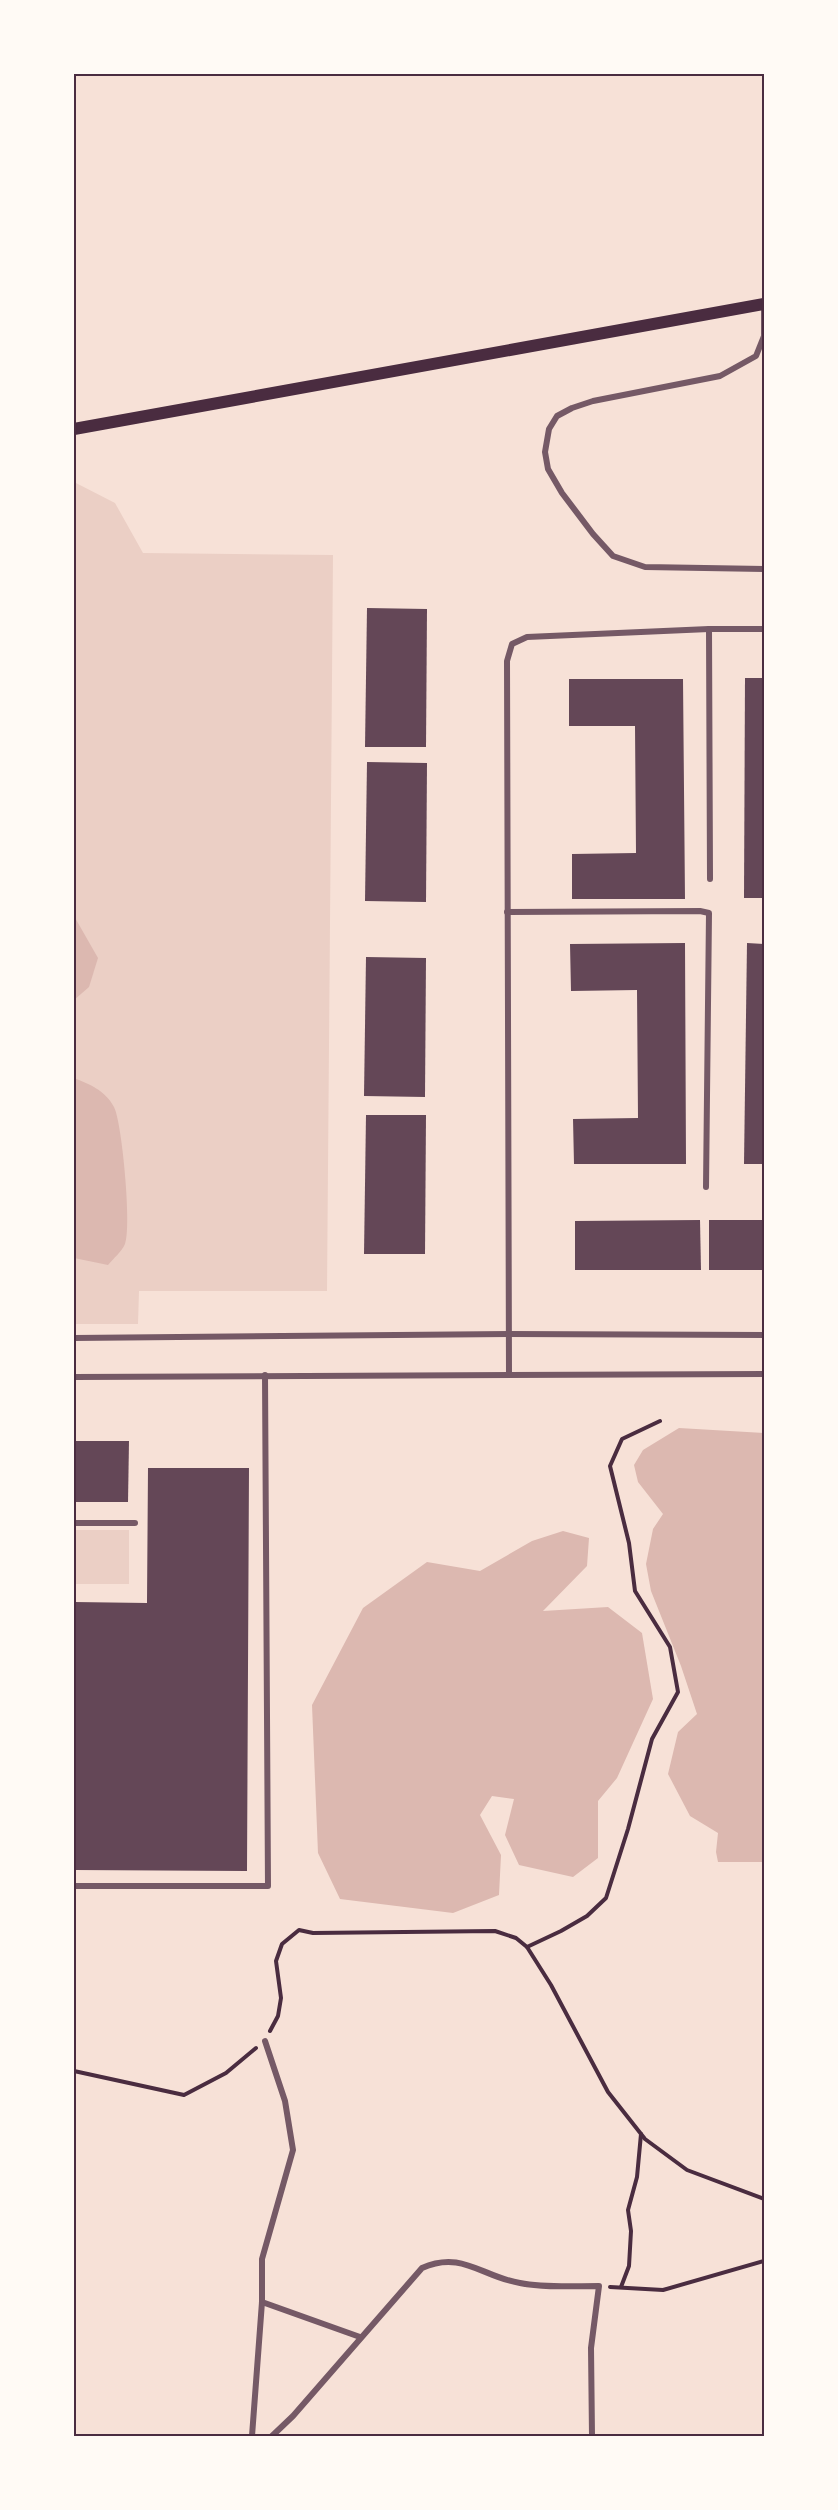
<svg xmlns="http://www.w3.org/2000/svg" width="838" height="2510" font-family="Ubuntu,sans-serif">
<rect width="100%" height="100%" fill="#f7e1d7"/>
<g fill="#ebcfc5">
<polygon points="74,482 115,503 143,553 333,555 327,1291 139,1291 138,1324 74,1324"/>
<rect x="74" y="1530" width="55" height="54"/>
</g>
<g fill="#dcb8b0">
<polygon points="74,916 98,958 89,987 74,1000"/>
<path d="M74,1078C89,1084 105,1090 114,1107C122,1122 132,1228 125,1244C122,1251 113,1259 108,1265L74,1258Z"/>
<polygon points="679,1428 764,1433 764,1862 718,1862 716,1852 718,1833 690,1816 668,1774 678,1732 697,1714 681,1666 651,1591 646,1564 653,1529 663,1514 638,1482 634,1465 643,1450"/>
<polygon points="563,1531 589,1538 587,1566 543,1611 608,1607 642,1633 653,1699 617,1778 598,1801 598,1858 573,1877 519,1865 505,1835 514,1799 492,1796 480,1815 501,1855 499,1895 453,1913 340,1899 318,1853 312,1705 363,1608 427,1562 480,1571 532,1541"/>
</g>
<g fill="#644757">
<polygon points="367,608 427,609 426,747 365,747"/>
<polygon points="745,678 764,678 764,898 744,898"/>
<polygon points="569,679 683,679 685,899 572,899 572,854 636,853 635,726 569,726"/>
<polygon points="367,762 427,763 426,902 365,901"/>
<polygon points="685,943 686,1164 574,1164 573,1119 638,1118 637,990 571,991 570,944"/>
<polygon points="747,943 764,944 764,1164 744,1164"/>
<polygon points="366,957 426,958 425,1097 364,1096"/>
<polygon points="366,1115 426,1115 425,1254 364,1254"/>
<polygon points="700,1220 701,1270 575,1270 575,1221"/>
<rect x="709" y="1220" width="55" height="50"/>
<polygon points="74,1441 129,1441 128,1502 74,1502"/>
<polygon points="148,1468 249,1468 247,1871 74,1870 74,1602 147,1603"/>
</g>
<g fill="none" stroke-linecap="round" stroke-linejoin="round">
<g stroke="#4a2c40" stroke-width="4">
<polyline points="527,1947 561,1931 587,1916 606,1898 628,1829 652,1739 678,1692 670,1647 635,1591 629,1543 610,1466 622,1439 660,1421"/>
<polyline points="270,2031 278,2016 281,1998 276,1961 282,1944 299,1930 313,1933 495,1931 516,1938 527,1947 551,1985 608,2092 645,2139 687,2170 764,2199"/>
<polyline points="74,2071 184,2095 226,2073 256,2048"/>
<polyline points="610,2287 663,2290 764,2261"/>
<polyline points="621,2287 629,2266 631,2231 628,2210 637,2177 641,2134"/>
</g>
<g stroke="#755966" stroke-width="6">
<polyline points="764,305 764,334"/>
<polyline points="764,336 756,356 720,376 593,401 572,408 557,416 549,429 545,452 548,469 562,493 593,534 613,556 645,567 764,569"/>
<polyline points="709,629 710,879"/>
<polyline points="507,912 700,911 709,913 706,1187"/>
<polyline points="74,1338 509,1334 764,1335"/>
<polyline points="509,1374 507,661 512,644 527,637 709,629 764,629"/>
<polyline points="74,1377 764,1374"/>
<polyline points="74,1523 135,1523"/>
<polyline points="74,1886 268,1886 265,1375"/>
<polyline points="262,2302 360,2337"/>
<polyline points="252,2436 262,2302 262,2259 293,2150 285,2101 265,2041"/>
<path d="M272,2436L293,2416L422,2268C462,2250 482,2277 520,2283C545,2288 573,2286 599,2286L591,2348L592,2436"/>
</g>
<polyline stroke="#4a2c40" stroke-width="12" points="74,429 764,304"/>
</g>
<rect width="838" height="2510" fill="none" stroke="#fffaf5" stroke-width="150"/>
<rect x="75" y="75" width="688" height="2360" fill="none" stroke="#4a2c40" stroke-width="2"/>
</svg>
